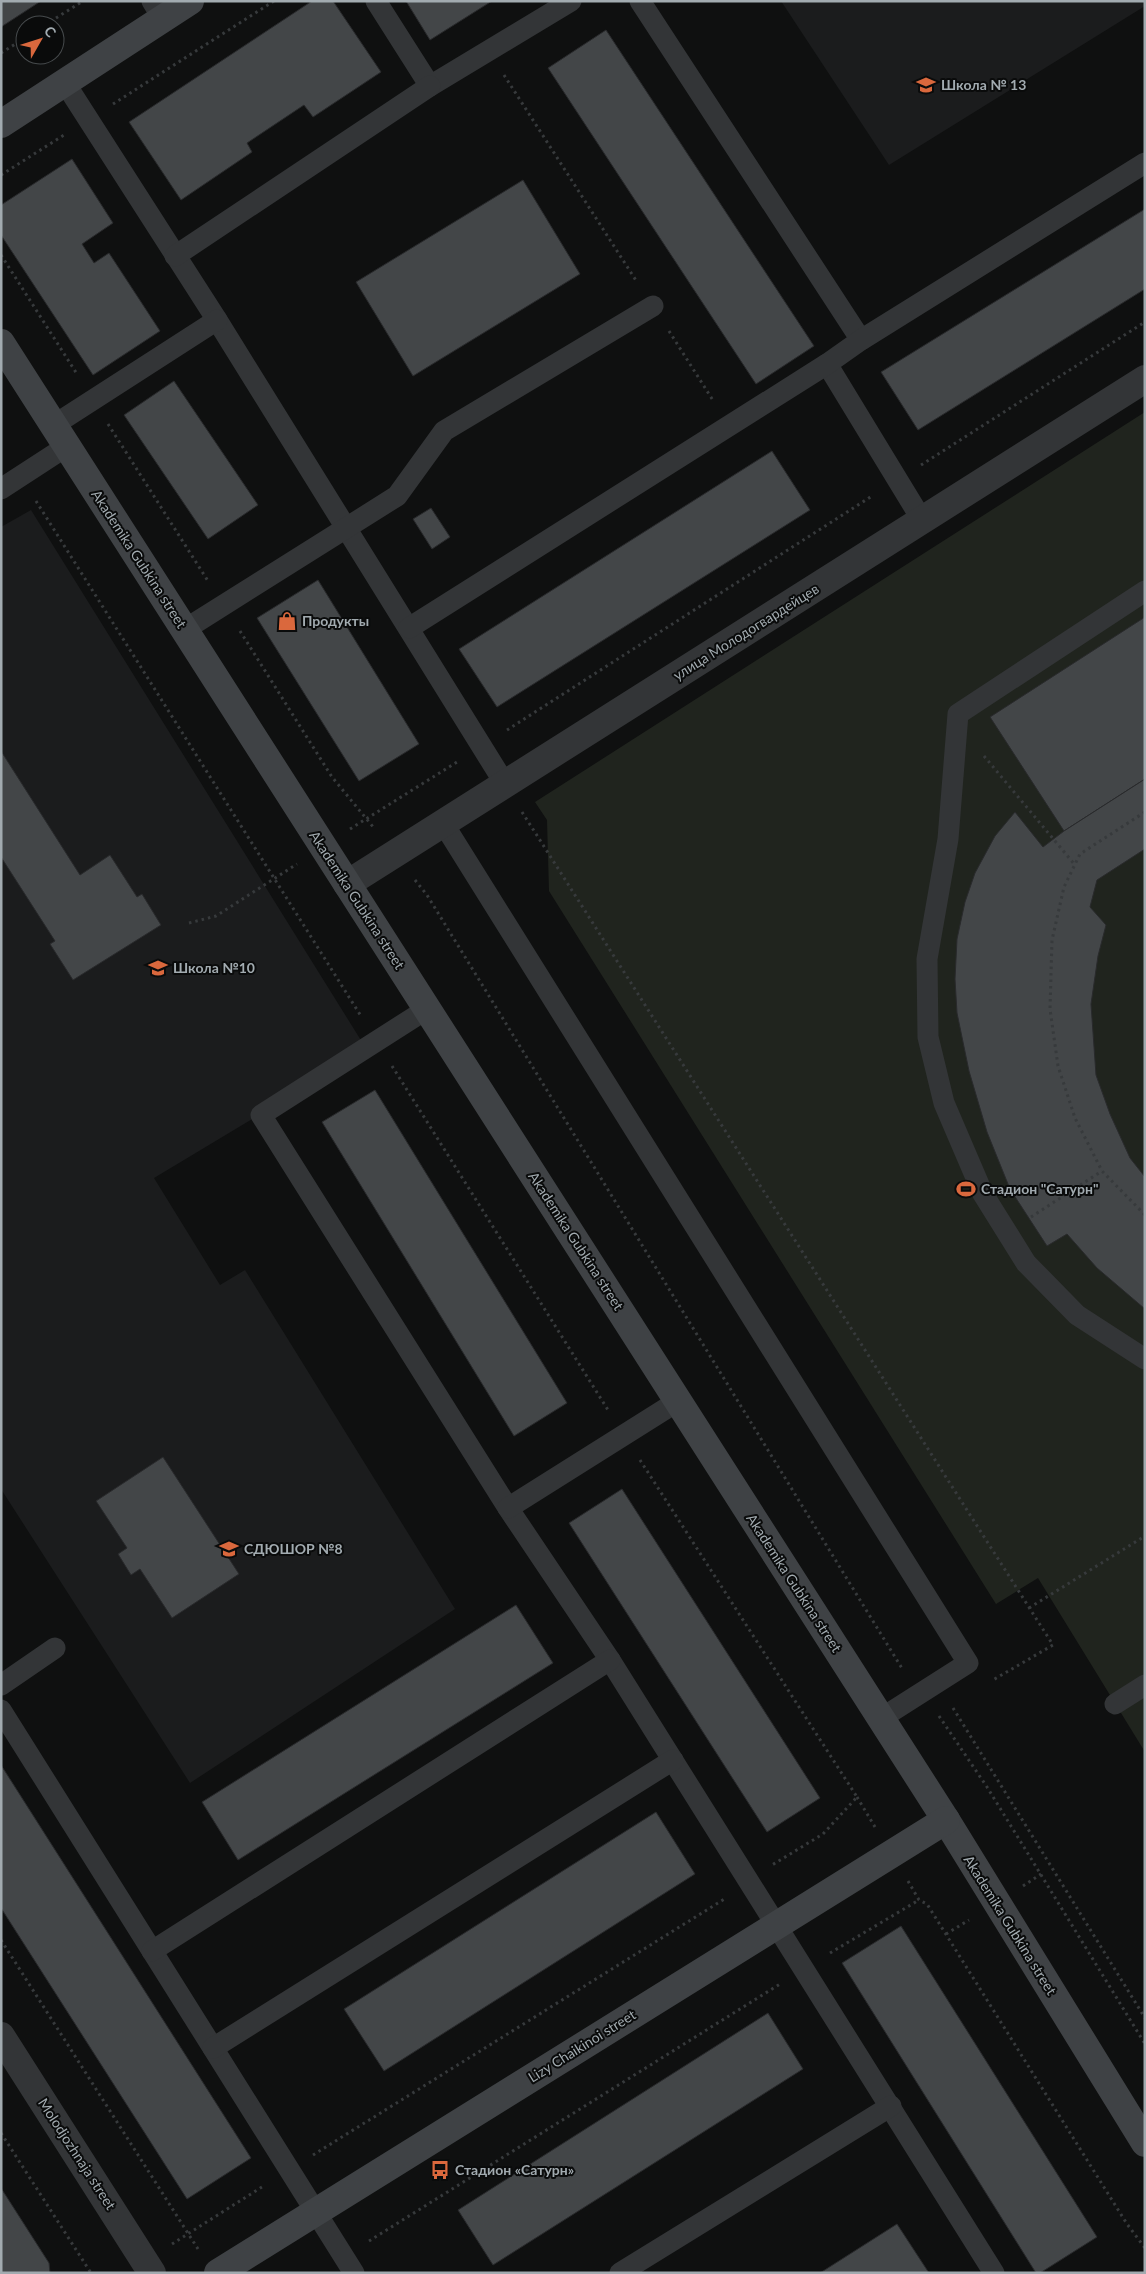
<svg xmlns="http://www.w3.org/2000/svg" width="1146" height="2274" font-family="Lato,sans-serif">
<rect width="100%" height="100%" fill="#0f1010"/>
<g fill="#1b1c1d">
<polygon points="781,1 1145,1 1145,6 889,165"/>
<polygon points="31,510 367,1050 154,1178 220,1285 245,1270 455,1609 190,1783 1,1489 1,527"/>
</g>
<polygon fill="#20241e" points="1145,412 1145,1752 1038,1578 996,1604 549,891 547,820 535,802"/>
<g fill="#434648" stroke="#292a2c">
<polygon points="1,1 41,1 1,27"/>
<polygon points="312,1 333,1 381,72 313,117 304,105 247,143 252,152 181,200 129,122"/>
<polygon points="406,1 492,1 430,40"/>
<polygon points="606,30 814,346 756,384 548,68"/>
<polygon points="72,159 113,223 82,244 94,263 109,253 160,331 93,375 1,235 1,205"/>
<polygon points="523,180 580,274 413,376 356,282"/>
<polygon points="1145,209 1145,289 918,430 881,372"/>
<polygon points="174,381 258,505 208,539 124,415"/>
<polygon points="772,451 810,510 497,707 459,649"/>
<polygon points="431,508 450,537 432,549 413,519"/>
<polygon points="318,580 419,744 359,781 257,618"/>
<polygon points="1145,617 1145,779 1064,831 990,717"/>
<polygon points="1,751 80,875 110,855 137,897 142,894 161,925 73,980 50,944 55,941 1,857"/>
<polygon points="1145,779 1145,849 1097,880 1090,907 1106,925 1098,956 1091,1004 1096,1075 1110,1114 1130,1158 1145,1177 1145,1309 1097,1268 1067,1234 1047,1246 1010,1189 987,1132 969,1071 957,1013 955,979 957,939 965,902 975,873 995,836 1015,812 1043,847 1064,831"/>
<polygon points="375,1090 567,1403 514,1436 322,1122"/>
<polygon points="163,1457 239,1574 172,1618 140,1569 131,1575 118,1554 127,1548 96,1501"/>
<polygon points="622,1489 820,1798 767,1832 569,1523"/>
<polygon points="516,1605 553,1663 238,1860 202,1802"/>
<polygon points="1,1765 251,2158 187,2199 1,1908"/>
<polygon points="656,1812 695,1874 384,2071 344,2009"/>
<polygon points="901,1926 1097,2237 1040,2273 1036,2273 842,1963"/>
<polygon points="768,2013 803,2069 493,2265 458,2210"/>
<polygon points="1,2188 49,2263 50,2273 1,2273"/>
<polygon points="897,2224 929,2273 820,2273"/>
</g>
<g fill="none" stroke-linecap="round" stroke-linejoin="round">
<g stroke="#373a3c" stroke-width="3" stroke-dasharray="2.5 4" stroke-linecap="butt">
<polyline points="45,25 83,1"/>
<polyline points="1,53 25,38"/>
<polyline points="504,75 637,282"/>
<polyline points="113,104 274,1"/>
<polyline points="1,175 64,135"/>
<polyline points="1,255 77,374"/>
<polyline points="669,331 714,402"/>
<polyline points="108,424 208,581"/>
<polyline points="921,465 1145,322"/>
<polyline points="36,501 361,1016"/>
<polyline points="240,631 332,777 374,828"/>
<polyline points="507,730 872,496"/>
<polyline points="984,756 1075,865"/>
<polyline points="522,812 1053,1645 993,1680"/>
<polyline points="1145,812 1080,854 1064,887 1052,940 1050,1009 1058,1066 1075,1118 1102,1171 1145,1215"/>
<polyline points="350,829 457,762"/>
<polyline points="415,880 427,895 903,1670"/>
<polyline points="189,923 216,916 297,864"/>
<polyline points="392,1066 608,1410"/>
<polyline points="1031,1217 1102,1171"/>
<polyline points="640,1460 857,1797 823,1834 772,1865"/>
<polyline points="1029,1608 1145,1536"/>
<polyline points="953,1708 1145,2018"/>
<polyline points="939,1716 987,1787 1145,2044"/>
<polyline points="857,1797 875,1827"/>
<polyline points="908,1881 919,1900 927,1904 1127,2224 1145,2248"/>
<polyline points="1023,1886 1041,1874"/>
<polyline points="946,1934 969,1920"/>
<polyline points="1,1940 198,2249"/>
<polyline points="830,1953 919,1900"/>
<polyline points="1,2133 91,2273"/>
<polyline points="313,2155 726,1898"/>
<polyline points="369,2241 780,1984"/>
<polyline points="172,2244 265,2185"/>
</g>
<g stroke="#333537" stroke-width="21">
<polyline points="152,1 163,19"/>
<polyline points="376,1 430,86 571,1"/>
<polyline points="640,1 861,340"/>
<polyline points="65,83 217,320 505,784"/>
<polyline points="175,256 430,86"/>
<polyline points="827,364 922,520"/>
<polyline points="54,425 217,320"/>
<polyline points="1,489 67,446"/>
<polyline points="1145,591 958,714 948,839 927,959 928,1037 944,1103 983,1194 1026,1263 1077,1315 1145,1359"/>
<polyline points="409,628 827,364 861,340 1145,163"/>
<polyline points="184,630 397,496 444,431 653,306"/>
<polyline points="443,823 968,1663 880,1719"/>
<polyline points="427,1009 261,1115 508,1508 610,1660 994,2273"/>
<polyline points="508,1508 678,1401"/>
<polyline points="1,1685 55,1648"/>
<polyline points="1115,1704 1145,1685"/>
<polyline points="1,1710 354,2273"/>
<polyline points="152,1951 610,1660"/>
<polyline points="213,2048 673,1760"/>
<polyline points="620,2273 891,2106"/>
</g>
<g stroke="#333537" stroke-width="28">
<polyline points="347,884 1145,379"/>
<polyline points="1,2036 152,2273"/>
</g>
<g stroke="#3f4245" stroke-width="28">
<polyline points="1,124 190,1"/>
<polyline points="1,343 946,1820 1145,2143"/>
<polyline points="218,2273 946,1820"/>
</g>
</g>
<defs>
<g id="school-bare" transform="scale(1.5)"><path d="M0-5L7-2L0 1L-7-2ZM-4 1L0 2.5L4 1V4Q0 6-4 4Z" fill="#da683d" stroke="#0a0b0b" stroke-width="2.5" paint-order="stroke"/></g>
<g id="shop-bare" transform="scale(1.5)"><path d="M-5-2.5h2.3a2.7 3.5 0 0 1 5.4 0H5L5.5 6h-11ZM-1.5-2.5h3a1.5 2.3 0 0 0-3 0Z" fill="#da683d" stroke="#0a0b0b" stroke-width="2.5" paint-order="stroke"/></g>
<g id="stadium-bare" transform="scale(1.5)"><path d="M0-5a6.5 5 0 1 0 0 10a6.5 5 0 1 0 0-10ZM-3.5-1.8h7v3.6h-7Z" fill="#da683d" stroke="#0a0b0b" stroke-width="2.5" paint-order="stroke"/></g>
<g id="bus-bare" transform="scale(1.5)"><path d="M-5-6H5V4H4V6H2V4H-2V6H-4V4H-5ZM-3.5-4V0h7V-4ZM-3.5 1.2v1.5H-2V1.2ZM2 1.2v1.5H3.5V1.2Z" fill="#da683d" stroke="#0a0b0b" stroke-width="2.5" paint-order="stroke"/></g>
</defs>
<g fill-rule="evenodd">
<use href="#school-bare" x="926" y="85"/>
<use href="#shop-bare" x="287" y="621"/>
<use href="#school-bare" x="158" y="968"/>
<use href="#stadium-bare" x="966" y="1189"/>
<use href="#school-bare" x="229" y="1549"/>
<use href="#bus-bare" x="440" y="2170"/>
</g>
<g text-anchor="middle" stroke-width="4" stroke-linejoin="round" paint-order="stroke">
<g font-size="14" font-weight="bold" fill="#a2abb0" stroke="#0a0b0b" text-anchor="start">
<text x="941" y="90">Школа № 13</text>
<text x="302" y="626">Продукты</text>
<text x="173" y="973">Школа №10</text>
<text x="981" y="1194">Стадион "Сатурн"</text>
<text x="244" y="1554">СДЮШОР №8</text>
<text x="455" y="2175">Стадион «Сатурн»</text>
</g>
<g font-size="14" fill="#a2abb0" stroke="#0a0b0b">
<text transform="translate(139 559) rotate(57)" y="5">Akademika Gubkina street</text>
<text transform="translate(746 632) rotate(-32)" y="5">улица Молодогвардейцев</text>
<text transform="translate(357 900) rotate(57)" y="5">Akademika Gubkina street</text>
<text transform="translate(576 1241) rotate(57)" y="5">Akademika Gubkina street</text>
<text transform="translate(794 1583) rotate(57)" y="5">Akademika Gubkina street</text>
<text transform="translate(1010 1925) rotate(58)" y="5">Akademika Gubkina street</text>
<text transform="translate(582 2046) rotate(-32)" y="5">Lizy Chaikinoi street</text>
<text transform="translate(77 2154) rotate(57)" y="5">Molodjozhnaja street</text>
</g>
</g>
<rect width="1146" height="2274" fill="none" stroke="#a2abb0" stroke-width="5"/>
<g transform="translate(40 40) rotate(51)"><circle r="24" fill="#0a0b0b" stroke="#474b4d"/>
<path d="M0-4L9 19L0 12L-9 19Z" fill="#da683d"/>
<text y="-8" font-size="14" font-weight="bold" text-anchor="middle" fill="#a2abb0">С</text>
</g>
</svg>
